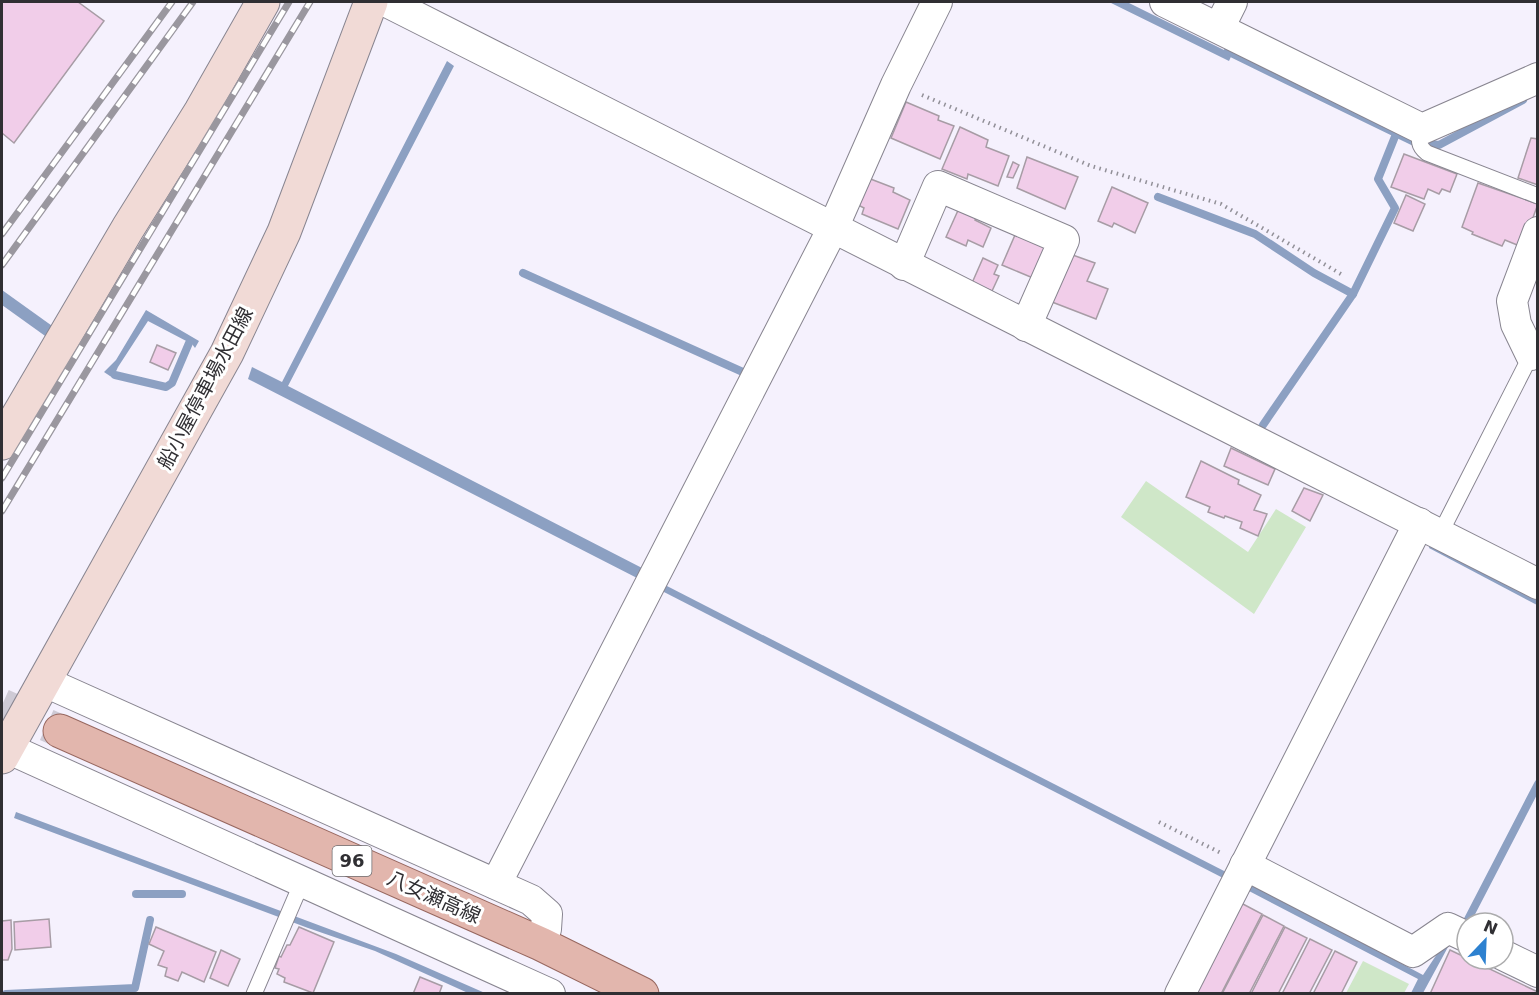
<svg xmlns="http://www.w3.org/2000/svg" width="1539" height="995" font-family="'DejaVu Sans','Noto Sans JP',sans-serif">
<rect width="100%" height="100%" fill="#f5f1fd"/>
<g fill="#cfe7c8">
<polygon points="1146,481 1248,552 1276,509 1306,527 1254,614 1121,517"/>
<polygon points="1363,961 1409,984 1404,993 1346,993"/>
</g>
<g fill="#8ca0c2">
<polygon points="1109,2 1127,2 1224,50 1226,44 1235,48 1229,61"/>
<polygon points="447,61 454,66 288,386 644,569 639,579 248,379 252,367 282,382"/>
<polygon points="2,290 55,328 48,338 2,305"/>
<polygon points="146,310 199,341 195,348 192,344 148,321 118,367 113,378 104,372 116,360"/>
<polygon points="1430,545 1537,600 1537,605 1429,548"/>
<polygon points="665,585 1228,873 1225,879 662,591"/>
<polygon points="16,812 396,954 485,993 468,993 375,951 308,928 14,818"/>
<polygon points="1252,884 1423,975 1445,942 1448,947 1423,993 1411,993 1418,979 1249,891"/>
</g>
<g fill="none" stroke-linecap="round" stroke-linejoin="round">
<g stroke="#8ca0c2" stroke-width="8">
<polyline points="1233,54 1414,142 1439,145 1523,100"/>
<polyline points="1158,197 1255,234 1314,273 1353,294"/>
<polyline points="523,273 745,373"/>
<polyline points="115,375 166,387 172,383 189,343"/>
<polyline points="1263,425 1353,294 1395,208 1378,179 1396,134"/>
<polyline points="136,894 182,894"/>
<polyline points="1464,927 1538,784"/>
<polyline points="6,994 135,988 150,920"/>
</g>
</g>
<g fill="#f1cde9" stroke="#a79ca5" stroke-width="1.5">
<polygon points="2,2 78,2 104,21 14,143 2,133"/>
<polygon points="906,102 939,116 938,120 954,126 940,159 891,138"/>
<polygon points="960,127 988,140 986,147 1009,156 998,186 968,174 967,179 942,169"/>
<polygon points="1531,138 1538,139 1538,185 1518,178"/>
<polygon points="1404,154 1457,174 1450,192 1442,189 1439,194 1428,189 1424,199 1391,187"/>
<polygon points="1027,157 1078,177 1065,209 1017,188"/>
<polygon points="1013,162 1019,165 1013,178 1007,177"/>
<polygon points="868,178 894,188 893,192 910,200 898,229 862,214 864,208 856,204"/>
<polygon points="1478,183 1538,204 1522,247 1505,240 1502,246 1472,234 1473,232 1462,227"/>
<polygon points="1112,187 1148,203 1135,233 1114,223 1112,227 1098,221"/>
<polygon points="1406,195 1425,204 1413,231 1394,223"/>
<polygon points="960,206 977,214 975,220 991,228 983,247 968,240 966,246 946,237"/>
<polygon points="1015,235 1046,248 1033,278 1002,265"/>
<polygon points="1070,254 1095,263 1087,281 1108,289 1096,319 1052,302"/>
<polygon points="983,258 998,265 994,274 999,276 992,291 972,283"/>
<polygon points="157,345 176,353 168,370 150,362"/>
<polygon points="1231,448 1275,469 1268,485 1224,466"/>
<polygon points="1201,461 1239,480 1238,484 1261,495 1254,510 1267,514 1258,536 1240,528 1242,522 1225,516 1224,518 1208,512 1210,507 1186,497"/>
<polygon points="1304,488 1323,495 1310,521 1292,511"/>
<polygon points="1241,903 1262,914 1221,994 1194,994"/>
<polygon points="1263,915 1284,926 1249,994 1222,994"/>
<polygon points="49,919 51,947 15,950 14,922"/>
<polygon points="11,920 12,949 8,960 2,960 2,921"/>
<polygon points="156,927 216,952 204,982 182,972 178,981 165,976 167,968 158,965 164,951 149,944"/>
<polygon points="299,927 334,942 313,993 284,982 285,978 277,974 279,969 275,968 279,956 281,957 287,945 290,945"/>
<polygon points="1285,927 1307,938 1278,994 1251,994"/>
<polygon points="1310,939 1332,950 1309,994 1282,994"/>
<polygon points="221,950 240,959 228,986 210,978"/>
<polygon points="1450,950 1538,992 1538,994 1430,994"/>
<polygon points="1335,951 1357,962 1341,994 1313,994"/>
<polygon points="420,977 442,986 439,994 413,994"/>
</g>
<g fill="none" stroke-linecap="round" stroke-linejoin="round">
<polyline stroke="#cecad5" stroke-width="33" stroke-dasharray="33 16" stroke-linecap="butt" points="2,705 60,731"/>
<g stroke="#888590" stroke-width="17">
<g id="lane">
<path d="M1422,129C1418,140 1418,146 1427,153L1538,196"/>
<polyline points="1440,534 1531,355"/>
<polyline points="254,994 296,896 304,883"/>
</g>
</g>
<g stroke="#888590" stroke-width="32">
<g id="street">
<polyline points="387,2 1538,584"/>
<polyline points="1165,2 1422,129 1538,78"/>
<polyline points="1219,28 1232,2"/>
<polyline points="904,265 938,186 1064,240 1026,326"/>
<polyline points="1531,355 1516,324 1512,301 1538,232"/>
<polyline points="43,681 531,900 547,914 546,929 541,944"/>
<polyline points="7,748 550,994"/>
<polyline points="1245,865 1413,952 1448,928 1467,937"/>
<polyline points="496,884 833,228 896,85 937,2"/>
<polyline points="1503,955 1538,972"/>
<polyline points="1180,994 1419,523"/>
</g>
</g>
<g stroke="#888590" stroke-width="35">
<g id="secondary">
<polyline points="2,443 128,228 201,111 263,2"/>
<polyline points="2,757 227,353 284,232 371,2"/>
</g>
</g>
<g stroke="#97675f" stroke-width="35">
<polyline id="primary" points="60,731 541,944 642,994"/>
</g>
<g stroke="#929098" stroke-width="4" stroke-dasharray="1.5 4.5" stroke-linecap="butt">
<polyline points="922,95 1091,166 1221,204 1341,274"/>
<polyline points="1159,822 1223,854"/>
</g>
<use href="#lane" stroke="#fff" stroke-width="15"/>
<use href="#street" stroke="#fff" stroke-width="30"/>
<use href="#secondary" stroke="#f1dad6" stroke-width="33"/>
<use href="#primary" stroke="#e2b6ad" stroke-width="33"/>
<g stroke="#9a979f" stroke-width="7">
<g id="rail">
<polyline points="2,234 172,2"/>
<polyline points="2,265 193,2"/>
<polyline points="2,478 289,2"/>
<polyline points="2,511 310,2"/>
</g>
</g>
<use href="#rail" stroke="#fff" stroke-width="4.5" stroke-dasharray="14" stroke-linecap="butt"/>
</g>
<g text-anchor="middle" stroke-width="6" stroke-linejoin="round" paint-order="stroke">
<rect fill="#fff" stroke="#6e6d70" stroke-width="1.5" x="332.5" y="846" width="39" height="30" rx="4.5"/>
<g font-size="18" font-weight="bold" fill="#302f33">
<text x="352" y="867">96</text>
</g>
<g font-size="20" fill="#302f33" stroke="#fff">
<text transform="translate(205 388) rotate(-62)" y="7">船小屋停車場水田線</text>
<text transform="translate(434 897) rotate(24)" y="7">八女瀬高線</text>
</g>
</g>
<rect width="1539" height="995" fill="none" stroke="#302f33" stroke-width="6"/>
<g transform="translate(1485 941) rotate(23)"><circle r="28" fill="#ffffff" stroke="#acacad" stroke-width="1.5"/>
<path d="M0-4.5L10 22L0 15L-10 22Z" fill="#2d81d0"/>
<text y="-9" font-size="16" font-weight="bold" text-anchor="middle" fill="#302f33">N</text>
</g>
</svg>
